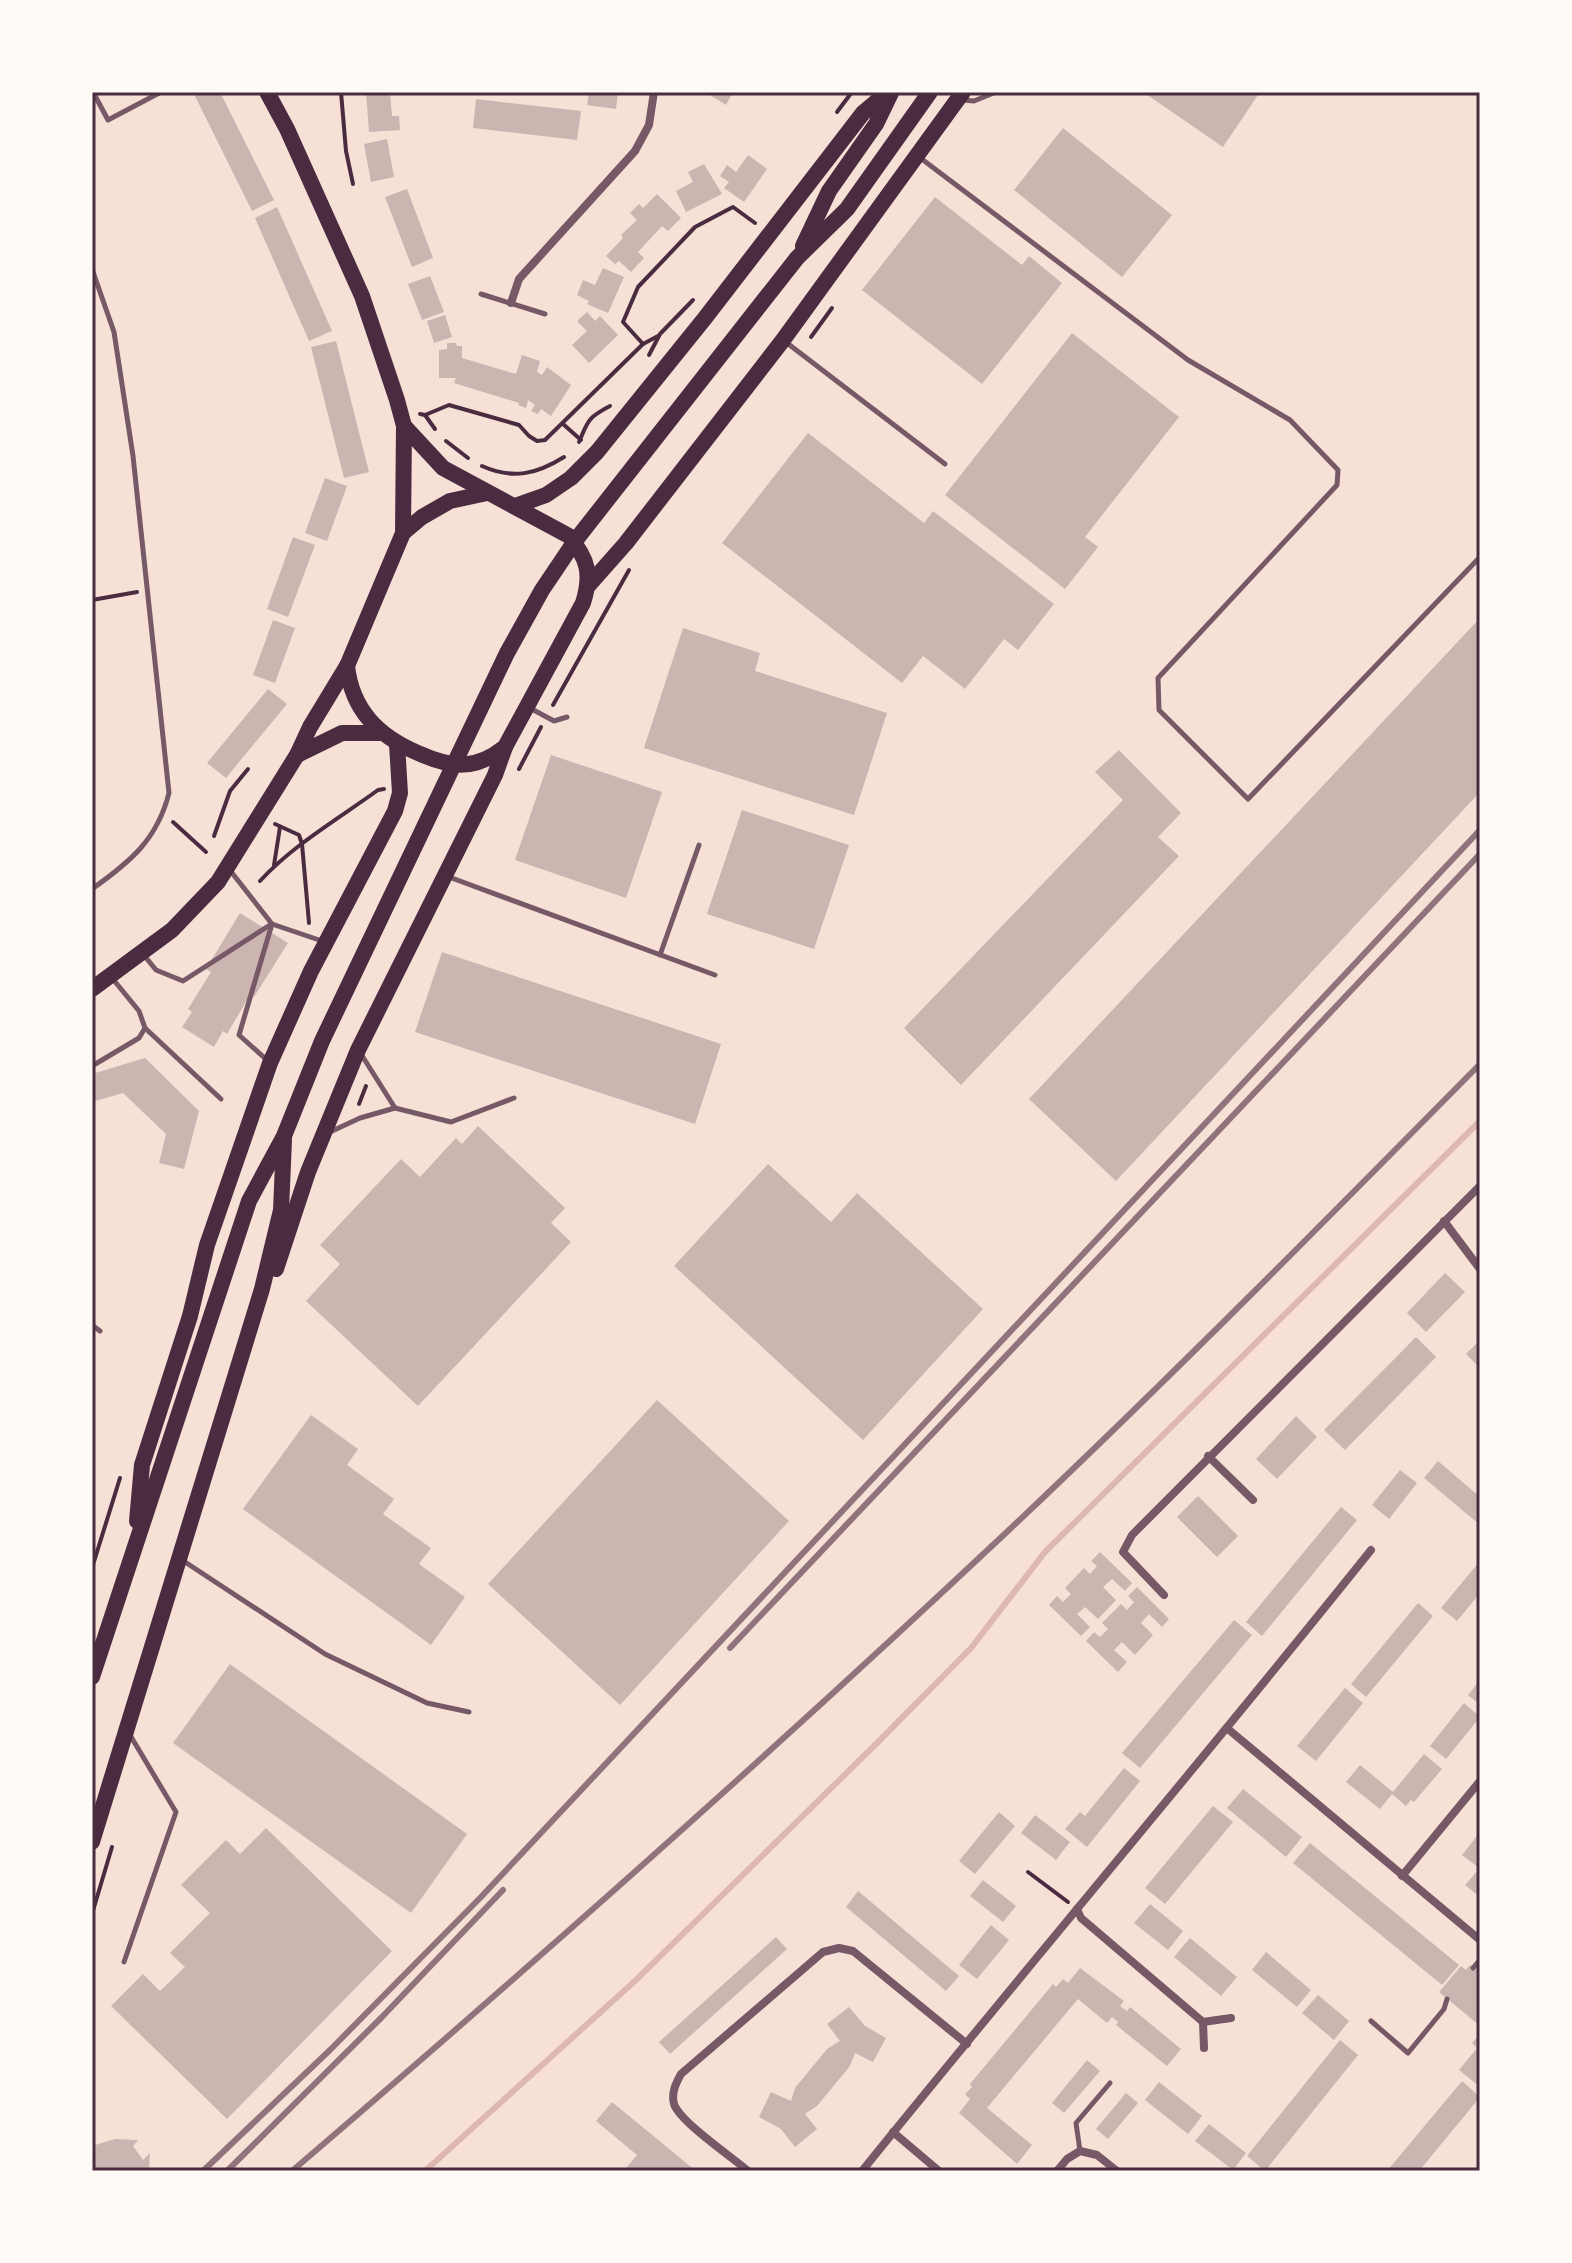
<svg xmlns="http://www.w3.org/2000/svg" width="1572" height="2263" font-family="Poppins,sans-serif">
<rect width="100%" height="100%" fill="#f7e1d7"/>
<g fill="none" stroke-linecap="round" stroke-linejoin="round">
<polyline stroke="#dcb8b0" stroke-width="6" points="425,2171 636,1980 878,1742 971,1648 1045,1552 1480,1121"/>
</g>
<g fill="#ccb4b1">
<polygon points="193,92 220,92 274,200 252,211"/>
<polygon points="366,92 390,92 392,116 399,116 400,130 369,132"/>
<polygon points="589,92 618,92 616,109 587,105"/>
<polygon points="705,92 733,92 726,105"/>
<polygon points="1143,92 1260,92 1223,147"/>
<polygon points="476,99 581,111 577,140 473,128"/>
<polygon points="1063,128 1172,215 1122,277 1014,190"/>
<polygon points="387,139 394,177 371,182 364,144"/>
<polygon points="748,155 767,169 744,202 724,188 729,182 720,176 727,165 736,172"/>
<polygon points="704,164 722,194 686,212 676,191 693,182 688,172"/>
<polygon points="407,189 433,258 412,267 385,197"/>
<polygon points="657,194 681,218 668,231 662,226 638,252 644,258 631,272 619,261 615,264 606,256 623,238 621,235 637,220 630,213 639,204 643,208"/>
<polygon points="935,197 1022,265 1029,256 1062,283 982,384 862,290"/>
<polygon points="277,207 332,331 309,341 255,218"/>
<polygon points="603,268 624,277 608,313 587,304 589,301 577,295 583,280 595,285"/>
<polygon points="430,276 444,312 422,320 408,284"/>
<polygon points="587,312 595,321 600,316 618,335 589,363 572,345 587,331 577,321"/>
<polygon points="445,315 452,337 434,343 427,321"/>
<polygon points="1072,333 1179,417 1085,537 1098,547 1065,589 945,495"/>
<polygon points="336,341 369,472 344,478 311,347"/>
<polygon points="447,343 456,343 457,346 462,346 462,358 516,374 522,355 540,361 537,372 542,375 547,367 571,385 551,416 541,409 538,414 531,411 535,405 528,400 526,408 518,405 519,403 454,383 456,378 439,378 439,350 447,349"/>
<polygon points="808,433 924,523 933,511 1054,604 1018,650 1004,639 965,689 923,656 902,683 722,543"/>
<polygon points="325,478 347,486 327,541 305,533"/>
<polygon points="293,537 315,545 288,617 267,609"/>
<polygon points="1480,618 1480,792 1116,1181 1029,1099"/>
<polygon points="273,620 295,628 275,683 253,675"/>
<polygon points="683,628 760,653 755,671 887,713 854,815 644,748"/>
<polygon points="268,689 287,704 226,778 207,763"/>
<polygon points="1119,750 1181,813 1158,837 1179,856 961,1085 904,1028 1123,800 1095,772"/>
<polygon points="551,755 662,792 626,898 515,860"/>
<polygon points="742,810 849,845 814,949 707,914"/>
<polygon points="240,913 288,943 254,997 250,995 227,1034 223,1031 214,1047 182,1027 192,1012 188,1009 211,972 206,969"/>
<polygon points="442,952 721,1044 695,1124 415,1032"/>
<polygon points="145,1058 199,1111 184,1169 159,1163 166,1134 123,1093 92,1102 92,1074"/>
<polygon points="478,1126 565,1208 551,1223 571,1242 418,1406 306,1301 340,1264 320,1245 401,1159 420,1177 456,1138 462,1144"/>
<polygon points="768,1164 831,1222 857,1193 983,1309 863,1440 674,1266"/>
<polygon points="1445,1273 1465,1292 1426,1332 1407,1313"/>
<polygon points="1416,1337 1436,1357 1345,1450 1324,1430"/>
<polygon points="1480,1340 1480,1368 1466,1354"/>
<polygon points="657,1400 789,1521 620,1705 488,1584"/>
<polygon points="311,1415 358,1449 347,1465 394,1499 383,1514 431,1548 419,1564 465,1597 431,1645 243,1509"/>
<polygon points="1296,1416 1317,1437 1277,1479 1256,1459"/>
<polygon points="1438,1461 1480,1497 1480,1525 1424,1478"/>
<polygon points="1400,1470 1417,1483 1389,1519 1372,1505"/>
<polygon points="1198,1496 1238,1536 1217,1557 1177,1517"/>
<polygon points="1341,1507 1357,1520 1262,1636 1246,1622"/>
<polygon points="1100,1552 1132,1583 1125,1591 1112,1579 1103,1587 1116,1600 1098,1619 1085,1607 1077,1614 1090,1627 1081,1636 1049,1605 1057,1596 1063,1602 1071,1594 1065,1588 1084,1568 1090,1574 1097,1566 1091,1561"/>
<polygon points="1480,1561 1480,1593 1457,1621 1441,1608"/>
<polygon points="1137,1587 1169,1619 1162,1627 1149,1614 1141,1623 1153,1635 1135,1655 1122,1642 1114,1650 1127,1662 1118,1672 1086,1641 1094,1632 1100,1637 1108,1629 1102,1623 1121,1604 1127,1610 1134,1602 1128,1596"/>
<polygon points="1418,1603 1433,1616 1366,1697 1351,1684"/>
<polygon points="1234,1620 1252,1635 1140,1768 1122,1753"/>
<polygon points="230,1664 467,1834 411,1913 173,1743"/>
<polygon points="1480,1680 1480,1705 1468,1695"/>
<polygon points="1345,1688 1363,1703 1316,1761 1297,1746"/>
<polygon points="1464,1703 1480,1717 1446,1759 1430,1746"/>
<polygon points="1424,1754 1442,1769 1414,1802 1411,1800 1406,1806 1392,1794 1380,1809 1346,1782 1360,1765 1393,1792"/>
<polygon points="1124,1768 1140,1781 1087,1847 1065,1829 1080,1812 1085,1816"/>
<polygon points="1243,1789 1302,1837 1286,1857 1227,1808"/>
<polygon points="1213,1806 1233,1822 1165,1904 1145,1888"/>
<polygon points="999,1812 1015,1826 975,1874 959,1861"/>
<polygon points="1035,1815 1070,1842 1056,1860 1021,1833"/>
<polygon points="266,1828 392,1951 227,2119 111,2006 143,1974 160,1991 185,1967 170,1953 210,1913 181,1885 226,1840 240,1854"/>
<polygon points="1480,1832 1480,1866 1479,1868 1462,1855"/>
<polygon points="1310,1843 1459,1965 1442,1985 1293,1863"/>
<polygon points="1480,1868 1480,1897 1465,1885"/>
<polygon points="983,1880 1016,1906 1003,1922 970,1896"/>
<polygon points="858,1891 959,1976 946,1991 846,1907"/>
<polygon points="1150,1904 1183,1931 1168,1950 1134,1923"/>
<polygon points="991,1925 1009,1940 977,1979 959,1965"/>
<polygon points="776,1937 787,1949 670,2054 659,2042"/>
<polygon points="1190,1938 1237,1977 1221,1996 1174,1957"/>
<polygon points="1266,1952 1311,1990 1297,2007 1252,1970"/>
<polygon points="1470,1965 1480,1973 1480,2026 1439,1992 1461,1966 1466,1970"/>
<polygon points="1080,1968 1124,2001 1120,2006 1127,2011 1130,2007 1181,2049 1167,2066 1116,2025 1118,2022 1112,2017 1107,2023 1078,1999 987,2108 1032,2145 1017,2164 959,2113 970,2099 965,2094 972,2087 970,2084 1053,1984 1056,1987 1063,1979 1068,1983"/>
<polygon points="1318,1995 1349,2021 1334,2040 1302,2013"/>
<polygon points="849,2007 865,2026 886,2038 873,2062 855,2053 850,2066 817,2106 805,2114 817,2129 795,2147 781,2129 759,2117 771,2092 791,2101 795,2088 827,2049 840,2041 827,2024"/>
<polygon points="1480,2034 1480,2087 1459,2070 1477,2048 1472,2043"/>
<polygon points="1340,2040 1358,2055 1265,2171 1247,2156"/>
<polygon points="1087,2060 1100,2071 1064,2113 1052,2103"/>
<polygon points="1462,2081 1480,2097 1419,2171 1387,2171"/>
<polygon points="1159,2082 1202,2116 1188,2134 1145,2100"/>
<polygon points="1126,2093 1138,2103 1108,2139 1096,2129"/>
<polygon points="612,2102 696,2171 658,2171 654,2168 652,2171 632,2171 627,2167 637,2155 596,2121"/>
<polygon points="1209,2124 1246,2153 1233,2170 1195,2141"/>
<polygon points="115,2139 138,2140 133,2146 143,2160 150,2153 149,2171 92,2171 92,2146"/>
</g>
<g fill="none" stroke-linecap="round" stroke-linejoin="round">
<g stroke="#4a2c40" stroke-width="4">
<polyline points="341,92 346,151 353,184"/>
<polyline points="837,112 852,92"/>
<polyline points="811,337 832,308"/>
<polyline points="643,344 623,322 638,287 695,227 733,207 755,223"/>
<polyline points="649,355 660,334 693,300"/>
<polyline points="420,414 425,415 435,429"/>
<polyline points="425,415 449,405 519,425 529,436 537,441 545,440 643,344 658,336"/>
<polyline points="563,424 581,440"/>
<polyline points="446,441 468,458"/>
<path d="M579,442C588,421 587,418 610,406"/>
<path d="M482,466C513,480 537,474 564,457"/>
<polyline points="92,600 137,592"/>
<polyline points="553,705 629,570"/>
<polyline points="519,769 541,727"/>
<polyline points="173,822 206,852"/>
<polyline points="275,824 299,835 302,844 309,923"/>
<polyline points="214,836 230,791 248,769"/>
<polyline points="274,865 280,827"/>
<path d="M260,881C293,845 338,819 378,790L384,789"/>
<polyline points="359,1104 366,1086"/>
<polyline points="92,1568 120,1478"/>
<polyline points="1028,1872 1068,1902"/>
<polyline points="92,1914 112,1847"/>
</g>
<g stroke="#755966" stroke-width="5">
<polyline points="93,92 108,120 161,92"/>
<polyline points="963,100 974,101 996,92"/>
<polyline points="919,157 1188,360 1290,420 1338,470 1337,485 1158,678 1159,710 1248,799 1480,557"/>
<path d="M92,269L114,332L133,456L169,793C157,840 130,862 92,889"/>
<polyline points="481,294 545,314"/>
<polyline points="787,343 945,464"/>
<polyline points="528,707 554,721 567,717"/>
<polyline points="229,869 272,924 325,942"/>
<polyline points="449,877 715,975"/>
<polyline points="143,954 156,970 183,981 270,925"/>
<polyline points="660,955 699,845"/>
<polyline points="145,1028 221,1099"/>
<polyline points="268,1061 239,1035 272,924"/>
<polyline points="92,1066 139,1038 145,1028 139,1011 112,978"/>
<polyline points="395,1108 451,1122 514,1098"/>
<polyline points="330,1132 360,1118 395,1108 361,1054"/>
<polyline points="92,1325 100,1331"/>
<polyline points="182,1560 325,1654 427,1703 469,1712"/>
<polyline points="124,1962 176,1812 130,1735"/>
<polyline points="1473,1968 1480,1960"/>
<polyline points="1371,2021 1408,2053 1444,2009 1447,1999"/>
<polyline points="1080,2151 1076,2123 1110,2083"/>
</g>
<g stroke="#755966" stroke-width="8">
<polyline points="511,303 519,279 635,151 649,125 654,92"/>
<polyline points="1444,1221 1480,1269"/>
<polyline points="1208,1456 1253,1500"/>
<polyline points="1164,1595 1123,1552 1132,1535 1480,1186"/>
<polyline points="1228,1729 1480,1940"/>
<polyline points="1402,1876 1480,1781"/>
<polyline points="1077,1909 1081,1918 1203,2022"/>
<polyline points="1204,2048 1203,2022 1231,2018"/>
<polyline points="893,2132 939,2171"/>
<path d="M748,2171C732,2157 680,2122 674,2104C671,2093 676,2083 681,2074L823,1952L839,1948L853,1951L967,2044"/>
<path d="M862,2171C1030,1963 1204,1759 1371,1550"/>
<polyline points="1057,2171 1067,2159 1080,2151 1097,2155 1117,2171"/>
</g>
<g stroke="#4a2c40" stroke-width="16">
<polyline points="267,92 287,129 362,296 397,400 404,426 403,533"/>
<path d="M347,666C352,710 378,736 418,753C452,768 475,771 505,747L583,603C592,574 588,559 569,536L443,468L404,426"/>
<polyline points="297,755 342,733 380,733"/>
<polyline points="92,989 172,930 218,882 297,755 310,727 347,666 403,533 422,517 450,501 487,493"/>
</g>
<g stroke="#4a2c40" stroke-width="16">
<polyline points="803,246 829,191 876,124 891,93"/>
<polyline points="515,506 546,495 571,478 597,452 705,318 863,113 888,92"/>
<polyline points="588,586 626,543 783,340 963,92"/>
<polyline points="276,1269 308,1172 358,1050 495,775 505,747"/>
<polyline points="137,1521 142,1465 190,1316 207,1245 270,1063 311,971 395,811 400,793 397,744"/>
<polyline points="92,1677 249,1201 284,1136 322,1041 507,653 542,590 575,541 797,258 847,209 930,92"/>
<polyline points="92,1842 262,1289 281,1210 284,1140"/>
</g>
<g stroke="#8f747c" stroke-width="6">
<polyline points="730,1648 1480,854"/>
<polyline points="203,2171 330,2050 481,1897 1480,830"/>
<polyline points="227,2171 382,2017 503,1890"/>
<path d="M292,2171C536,1962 776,1749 1010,1529C1170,1378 1325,1221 1480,1064"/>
</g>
</g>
<rect width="1572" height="2263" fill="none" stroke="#fffaf5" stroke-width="188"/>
<rect x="94" y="94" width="1384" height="2075" fill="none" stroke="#4a2c40" stroke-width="3"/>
</svg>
